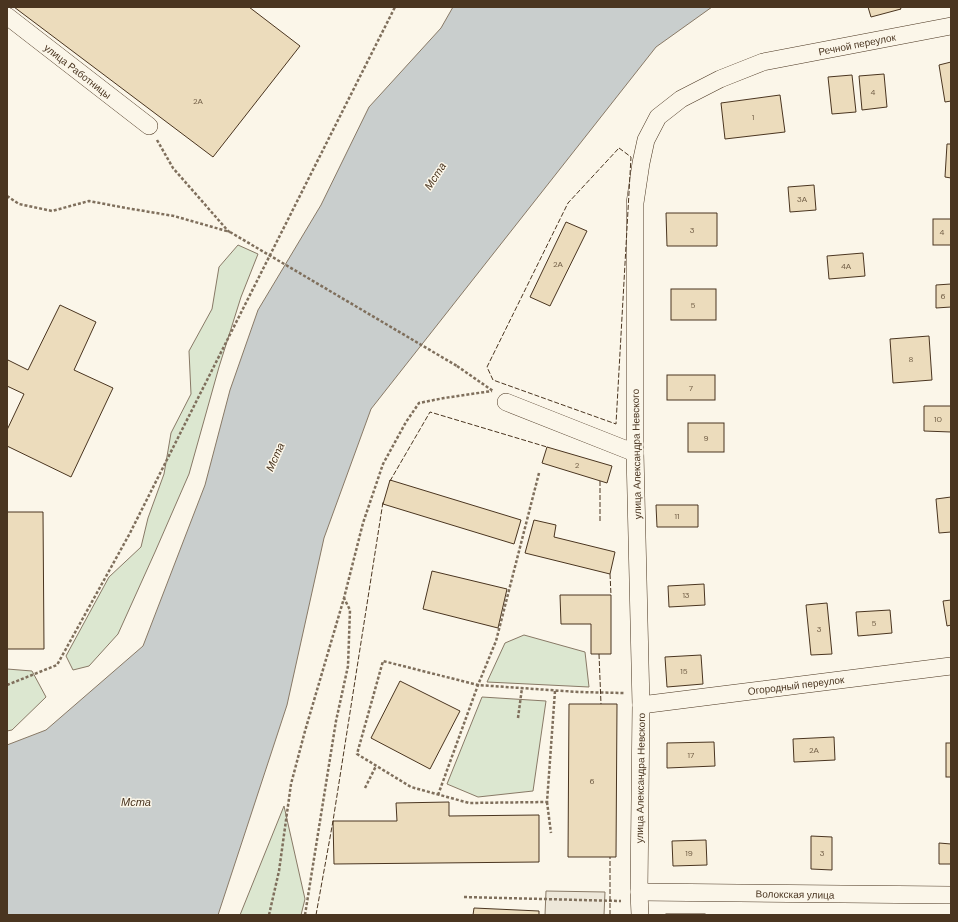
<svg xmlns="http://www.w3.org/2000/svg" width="958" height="922" font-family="'DM Sans',sans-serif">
<rect width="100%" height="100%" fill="#fbf6e9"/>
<g fill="#dce7d0" stroke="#887966">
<polygon points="238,245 258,254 241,297 219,367 189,474 155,552 118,634 89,666 73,670 66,656 109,577 141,547 148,518 164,474 171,433 191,394 189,351 212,309 219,267"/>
<polygon points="524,635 585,652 589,687 487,682 505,643"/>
<polygon points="7,669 32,671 46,697 12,730 7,731"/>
<polygon points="482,697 546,701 533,791 478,797 447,784"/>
<polygon points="284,806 305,899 301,915 240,915"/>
</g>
<polygon fill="#ede7d9" stroke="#887966" points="546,891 605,892 604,915 545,915"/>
<polygon fill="#c9cecd" stroke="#887966" points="453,7 712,7 656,47 371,409 324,538 287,705 218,915 7,915 7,745 46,730 143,646 205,485 230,390 258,310 321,205 369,107 441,28"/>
<g fill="#ecdcbc" stroke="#4a3520">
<polygon points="14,7 249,7 300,46 213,157"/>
<polygon points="868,7 900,7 901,9 871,17"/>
<polygon points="951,62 951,101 945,102 939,65"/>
<polygon points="884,74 887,107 862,110 859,76"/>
<polygon points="852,75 856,112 832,114 828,77"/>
<polygon points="780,95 785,132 725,139 721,103"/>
<polygon points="947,144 951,144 951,178 945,177"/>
<polygon points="814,185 816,210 790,212 788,187"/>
<polygon points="666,213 717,213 717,246 667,246"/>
<rect x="933" y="219" width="18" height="26"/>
<polygon points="566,222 587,231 550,306 530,297"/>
<polygon points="863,253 865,276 829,279 827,256"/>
<polygon points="951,284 951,307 936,308 936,285"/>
<rect x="671" y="289" width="45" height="31"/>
<polygon points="60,305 96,322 74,370 113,388 71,477 7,446 7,430 24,394 7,386 7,362 8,360 28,370"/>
<polygon points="929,336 932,380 893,383 890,339"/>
<rect x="667" y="375" width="48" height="25"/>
<polygon points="924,406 951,406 951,432 924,431"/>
<rect x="688" y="423" width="36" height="29"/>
<polygon points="547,447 612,466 607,483 542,463"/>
<polygon points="390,480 521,520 514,544 383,504"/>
<polygon points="951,497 951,532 939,533 936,499"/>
<polygon points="656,505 698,505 698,527 657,527"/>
<polygon points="7,512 43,512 44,649 7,649"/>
<polygon points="534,520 556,525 554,537 615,552 610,574 525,553"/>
<polygon points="432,571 507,589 498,628 423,609"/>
<polygon points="704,584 705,605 669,607 668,586"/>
<polygon points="560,595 611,595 611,654 591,654 591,624 561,624"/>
<polygon points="951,600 951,625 947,626 943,601"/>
<polygon points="827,603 832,654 811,655 806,605"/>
<polygon points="890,610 892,633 858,636 856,612"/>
<polygon points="701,655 703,684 667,687 665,657"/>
<polygon points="400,681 460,711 430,769 371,738"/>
<polygon points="569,704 617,704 616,857 568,857"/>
<polygon points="834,737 835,760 794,762 793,739"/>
<polygon points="714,742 715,766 667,768 667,743"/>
<rect x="946" y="743" width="5" height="34"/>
<polygon points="449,802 449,816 539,815 539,862 334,864 333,821 397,821 396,803"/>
<polygon points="811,836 832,837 832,870 811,869"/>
<polygon points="706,840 707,865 673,866 672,841"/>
<polygon points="939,843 951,844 951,864 939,864"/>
<polygon points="474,908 539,911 539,915 473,915"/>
<rect x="666" y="914" width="39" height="1"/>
</g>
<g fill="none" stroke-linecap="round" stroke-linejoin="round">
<g stroke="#4a3520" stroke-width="18">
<g id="street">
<polyline points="7,16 149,126"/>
<polyline points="506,402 635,453"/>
<polyline points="641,705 951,666"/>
<polyline points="639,892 951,895"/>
<polyline points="640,915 639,892 641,705 635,453 635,203 641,163 646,140 658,117 681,99 720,79 763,62 951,26"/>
</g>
</g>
<g stroke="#7f6f5c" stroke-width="2.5" stroke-dasharray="3 2" stroke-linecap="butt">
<polyline points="157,140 173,168 229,232"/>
<polyline points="7,196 19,204 52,211 89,201 126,208 174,216 230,232"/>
<polyline points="457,366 493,391"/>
<polyline points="7,685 57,665 130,533 395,7"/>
<polyline points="555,691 547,802 469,803 411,787 357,754 383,661 478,685 578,692 624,693"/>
<polyline points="518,718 522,688"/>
<polyline points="365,788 376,766"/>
<polyline points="438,795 478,685 496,641 539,473"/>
<polyline points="547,802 551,833"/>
<polyline points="464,897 621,901"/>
<polyline points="269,915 279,871 291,784 305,731 344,598 363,523 383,464 406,422 419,403 444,398 492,391"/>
<polyline points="305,915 336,721 348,666 350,610 344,598"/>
</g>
<use href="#street" stroke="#fbf6e9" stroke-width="17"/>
<polyline stroke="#7f6f5c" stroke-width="2.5" stroke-dasharray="3 2" stroke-linecap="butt" points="230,232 457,366"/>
<g stroke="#4a3520" stroke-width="1" stroke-dasharray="5 2" stroke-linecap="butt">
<polygon points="619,148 631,157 616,424 493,380 487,367 568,203"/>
<polyline points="390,481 430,412 547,447"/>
<polyline points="600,481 600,523"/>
<polyline points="610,574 611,595"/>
<polyline points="599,654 601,704"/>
<polyline points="316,915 333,821 383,502"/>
<polyline points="610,915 610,857"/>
</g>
</g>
<g text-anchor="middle" stroke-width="3" stroke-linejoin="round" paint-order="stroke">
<g font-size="8" fill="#725f47">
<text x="873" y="95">4</text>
<text x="198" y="104">2А</text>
<text x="753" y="120">1</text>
<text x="802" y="202">3А</text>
<text x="692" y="233">3</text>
<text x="942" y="235">4</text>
<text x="558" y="267">2А</text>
<text x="846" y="269">4А</text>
<text x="943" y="299">6</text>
<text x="693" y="308">5</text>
<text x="911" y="362">8</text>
<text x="691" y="391">7</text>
<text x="938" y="422">10</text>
<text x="706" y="441">9</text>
<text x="577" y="468">2</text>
<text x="677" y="519">11</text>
<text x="686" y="598">13</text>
<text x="874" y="626">5</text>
<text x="819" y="632">3</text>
<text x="684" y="674">15</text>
<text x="814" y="753">2А</text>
<text x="691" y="758">17</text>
<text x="592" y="784">6</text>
<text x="689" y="856">19</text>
<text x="822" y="856">3</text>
</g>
<g font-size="10" fill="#4a3520" stroke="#fbf6e9">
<text transform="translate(857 44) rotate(-11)" y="4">Речной переулок</text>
<text transform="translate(78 71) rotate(38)" y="4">улица Работницы</text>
<text transform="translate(636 454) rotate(-91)" y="4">улица Александра Невского</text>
<text transform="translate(796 685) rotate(-7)" y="4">Огородный переулок</text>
<text transform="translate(640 778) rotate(-89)" y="4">улица Александра Невского</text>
<text transform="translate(795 894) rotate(1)" y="4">Волокская улица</text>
</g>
<g font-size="11" font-style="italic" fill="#4a3520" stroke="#fbf6e9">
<text transform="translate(435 176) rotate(-57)" y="4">Мста</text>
<text transform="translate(275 457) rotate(-66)" y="4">Мста</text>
<text x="136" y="806">Мста</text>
</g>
</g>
<rect width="958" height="922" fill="none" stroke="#4a3520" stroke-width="16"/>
</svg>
